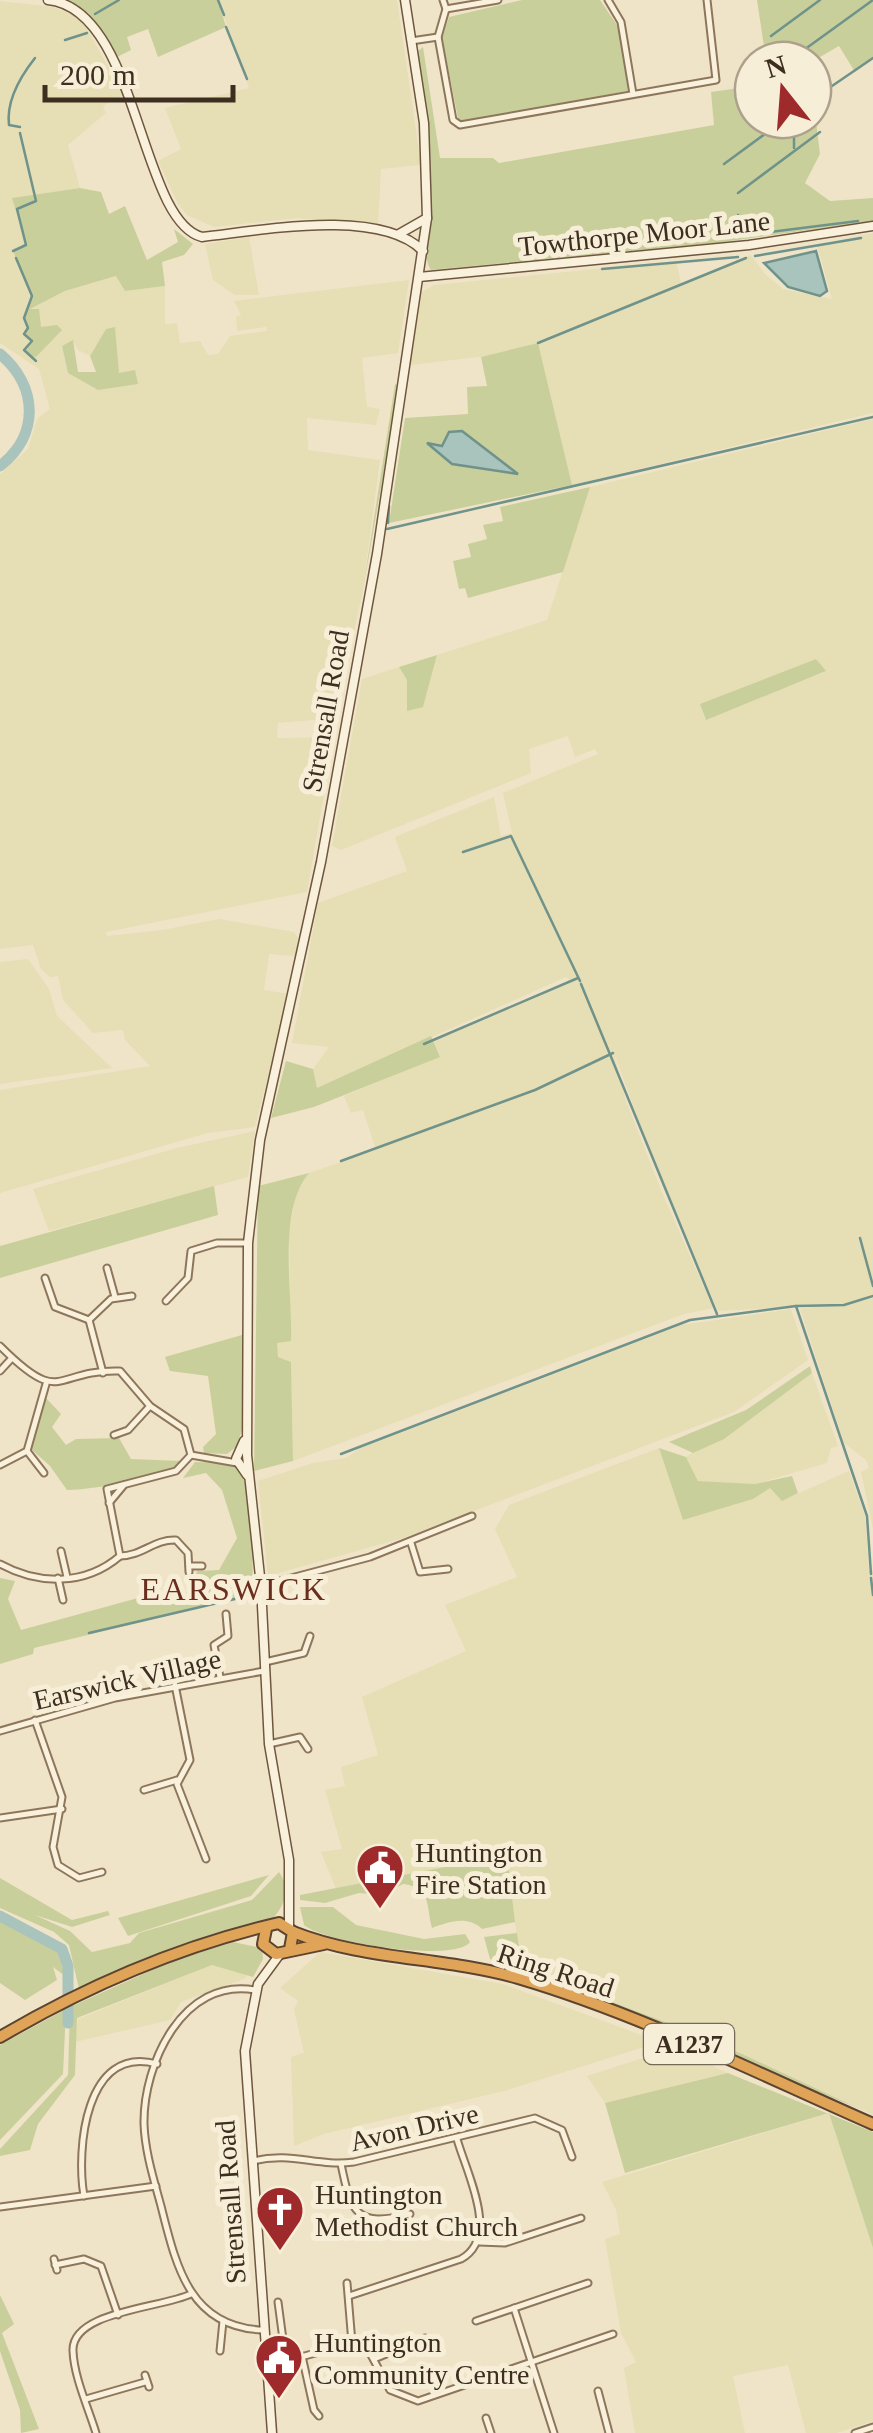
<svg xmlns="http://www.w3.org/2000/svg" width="873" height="2433" font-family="Georgia,serif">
<rect width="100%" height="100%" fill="#f0e4c8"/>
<g fill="#e6deb5" fill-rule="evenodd">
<polygon points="218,0 397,0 421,165 381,169 378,226 297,218 214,227 187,215 178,204 158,161 181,149 165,108 249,88"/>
<path d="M0,1L54,7L81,18L124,95L103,106L106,113L68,145L80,188L13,198L26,243L13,251L32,296L28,310L65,291L117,276L125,291L165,286V324L177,323L180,343L200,341L208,355L218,354L230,336L267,331L266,327L237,331L236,317L241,315L234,301L409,280L398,353L362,358L367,407L380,409L376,425L307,418L308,450L380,460L362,595L335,718L278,723L277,738L334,737L307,892L106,932L107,936L162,930L219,919L294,932L298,938L296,956L269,954L264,990L289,994L255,1127L208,1133L0,1193V1090L150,1066L125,1040L123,1030L93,1033L63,1000L58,976L50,977L41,969L33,945L0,949V474L28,449L37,419L50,409L39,369L0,343ZM106,329L119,373L98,390L68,373L62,346L73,341L78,350L90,356Z"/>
<polygon points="873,233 873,413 572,485 538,343 495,355 410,365 422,292 434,285 676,261 681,283 751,255 765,274 783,289 832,299 817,245"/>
<polygon points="249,237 259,295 235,295 213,280 205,244"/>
<path d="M873,419V1294L846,1304L718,1311L663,1188L614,1053L625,1098L661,1190L713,1308L684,1314L293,1461L291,1362L278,1357L276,1342L291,1341L289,1233L297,1188L309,1173L376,1150L363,1110L351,1113L344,1096L440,1056L432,1040L570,980L566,977L316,1089L313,1069L329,1047L292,1043L318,903L407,871L395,837L494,797L501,836L512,833L503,793L598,754L595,749L575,757L568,736L529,749L531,773L341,850L332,846L362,679L399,667L423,707L437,655L547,620L590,487ZM816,659L825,672L705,719L701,704Z"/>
<polygon points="28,959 49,989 57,1016 112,1068 0,1084 0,962"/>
<polygon points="255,1131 248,1177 49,1231 33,1189 177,1148"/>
<polygon points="873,1298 873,1529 861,1472 869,1468 866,1460 844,1443 800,1309"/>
<polygon points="791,1309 808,1360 734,1412 403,1538 268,1576 258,1481 313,1463 346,1458 359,1449 682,1325"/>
<polygon points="812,1373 838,1446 831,1448 827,1463 755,1484 698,1481 686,1457"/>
<polygon points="659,1448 683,1520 753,1499 770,1488 783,1500 849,1471 865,1516 869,1570 873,1570 873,2115 710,2039 521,1968 506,1855 336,1889 321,1852 342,1849 325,1790 345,1786 341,1767 378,1755 362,1697 466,1651 445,1605 517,1577 495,1529 509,1505"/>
<polygon points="320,1952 503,1984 660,2042 504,2091 324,2134 294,2146 291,2057 304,2053 294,2010 298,2001 280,1988"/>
<polygon points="212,1965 247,1974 246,1978 181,2002 170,2020 75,2042 78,2019"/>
<polygon points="674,2048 728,2073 605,2103 587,2076"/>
<polygon points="830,2113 873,2248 873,2421 837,2433 806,2433 788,2365 733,2376 745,2433 635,2433 624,2368 636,2362 621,2333 605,2239 620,2234 616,2210 602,2182"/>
</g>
<g fill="#c9cf9b">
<polygon points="67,0 218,0 226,27 158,57 148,29 127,37 131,50 115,58 89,14"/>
<polygon points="522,0 600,0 619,28 628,91 459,123 442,38 449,17"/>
<polygon points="757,0 873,0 873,57 855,72 839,46 813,61 766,60"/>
<path d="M423,47L440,158H493L499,163L714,125L711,92L753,86V120H813V97L820,154L805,183L830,201L873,198V221L716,243L431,270C421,256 431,234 431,217C432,161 425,107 417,52Z"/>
<polygon points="80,188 101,192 109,214 125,206 147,260 178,242 174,229 193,244 184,255 162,262 165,286 125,291 116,276 65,291 30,309 39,309 41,327 57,325 62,330 36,357 30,356 24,350 31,341 24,334 28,328 24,318 32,296 13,251 26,243 12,198"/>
<polygon points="115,327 119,373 135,370 138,384 98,390 68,373 62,346 73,340 78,372 96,372 90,356 106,329"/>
<polygon points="538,343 572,485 389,523 405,418 468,414 467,387 487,386 481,357"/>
<polygon points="395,384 399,386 362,595"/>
<polygon points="590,487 563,572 468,598 465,588 459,589 453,561 471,557 468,544 487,539 483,525 503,521 500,507"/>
<polygon points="437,655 423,707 407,711 407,680 399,667"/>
<polygon points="816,659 826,671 706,720 700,704"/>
<polygon points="431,1036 440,1057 314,1107 271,1118 286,1061 313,1069 317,1088"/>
<path d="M309,1173C277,1210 293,1293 291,1341L277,1343L278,1357L291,1362L293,1461L254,1471L258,1186Z"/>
<polygon points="214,1186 218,1215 0,1278 0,1246"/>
<polygon points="242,1335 242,1430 236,1447 227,1454 204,1453 203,1447 216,1434 208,1376 170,1371 165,1357"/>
<polygon points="810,1366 812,1373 724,1439 693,1453 669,1442 746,1410"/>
<path d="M45,1397L61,1414L52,1427L66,1445L76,1439L119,1438L131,1459L182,1461C169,1478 90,1490 67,1490L50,1466L30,1448Z"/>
<polygon points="659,1448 686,1457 698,1481 755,1484 792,1476 798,1493 782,1501 770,1488 753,1499 683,1520"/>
<path d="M195,1462L232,1463C259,1481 251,1565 253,1595L34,1648L33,1654L0,1664V1578L15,1581L8,1599L21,1630L149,1595L166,1599L191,1591L197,1571L219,1570L237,1538L222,1490L206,1473L183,1478Z"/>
<path d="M507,1855L515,1922L482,1929C467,1915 449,1922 432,1928C426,1907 432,1887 403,1884L383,1895L359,1893L325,1903L300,1900V1895Z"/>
<path d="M279,1872C292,1889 284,1909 268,1923L202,1938L79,1989L69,1945L54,1932L0,1908V1878L72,1920L108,1911L110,1915L72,1927L35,1915L70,1931L92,1952L130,1943L139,1933L252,1900Z"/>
<polygon points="269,1875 251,1896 128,1936 118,1918"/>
<path d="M300,1907H333L356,1925L424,1939L465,1934L470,1942C455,1963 325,1943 304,1925Z"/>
<polygon points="0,1921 59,1953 65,1976 53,1967 57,1980 25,2000 0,1983"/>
<polygon points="517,1933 522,1968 710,2039 860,2109 563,1987 510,1971 490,1959 484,1937"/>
<polygon points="233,1942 262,1948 263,1959 253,1977 212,1965 77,2018 75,2075 38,2124 30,2150 0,2156 0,2149 68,2075 70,2007 172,1961"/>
<polygon points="66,2009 63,2074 0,2140 0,2045"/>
<polygon points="728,2073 873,2132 873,2248 829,2113 625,2173 605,2103"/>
<polygon points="0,2295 14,2324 2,2333 39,2429 21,2433 20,2410 0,2351"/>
</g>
<g fill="#a9c4bc" stroke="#6f938a" stroke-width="2.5">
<polygon points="816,251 827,291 820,296 788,287 764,263"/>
<polygon points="462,431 518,474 452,464 427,443 442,446 449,432"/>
</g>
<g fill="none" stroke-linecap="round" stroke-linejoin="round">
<g stroke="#6f938a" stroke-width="2.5">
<polyline points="218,0 224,15"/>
<polyline points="95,14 119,0"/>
<polyline points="226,27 247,79"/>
<polyline points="771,36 820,0"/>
<polyline points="65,40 87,33"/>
<polyline points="790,60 873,0"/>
<polyline points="813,99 873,58"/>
<polyline points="794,120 794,148"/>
<path d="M20,127L9,125C6,100 20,77 35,58"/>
<polyline points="724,164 784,120"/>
<polyline points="738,193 820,132"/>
<polyline points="738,215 737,236 858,221"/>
<polyline points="13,251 26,245 17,209 36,201 20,133"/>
<polyline points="755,256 861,238"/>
<polyline points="16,258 32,296 24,318 28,328 24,334 32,341 24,350 36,361"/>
<polyline points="602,269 738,257"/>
<polyline points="538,343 746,258"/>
<polyline points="388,523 389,506"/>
<polyline points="387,529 873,417"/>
<polyline points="463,852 511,836 580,981"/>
<polyline points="581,984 717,1314"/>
<polyline points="424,1044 578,978"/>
<polyline points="341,1161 535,1090 613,1053"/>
<polyline points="860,1238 873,1286"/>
<polyline points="796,1306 844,1305 873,1296"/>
<polyline points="341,1454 690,1320 796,1306 867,1516 871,1574"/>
<polyline points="871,1578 873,1595"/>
<polyline points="89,1633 252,1595"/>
</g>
<g stroke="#a9c4bc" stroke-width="11">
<path d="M0,354C38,386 40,435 0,466"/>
<polyline points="0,1916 62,1949 68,1966 68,2023"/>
</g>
<g stroke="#8d765c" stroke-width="9">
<g id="street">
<polyline points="443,0 446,9 438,37 453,120 460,125 716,80 707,0"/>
<polyline points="608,0 621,22 633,94"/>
<polyline points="446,9 498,0"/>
<polyline points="411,41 438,37"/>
<polyline points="107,1268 115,1297"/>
<polyline points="45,1278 55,1307 89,1320"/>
<polyline points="166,1301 188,1278 191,1251 217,1243 248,1243"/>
<polyline points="89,1320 103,1373"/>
<polyline points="89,1320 111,1299 132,1296"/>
<path d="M0,1346C63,1409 53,1369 120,1371L150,1406L184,1429L191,1455L176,1471L107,1489L120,1556C85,1586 38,1585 0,1564"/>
<polyline points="0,1371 12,1358"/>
<polyline points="114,1435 128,1430 150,1406"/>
<polyline points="27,1451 44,1473"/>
<polyline points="191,1455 237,1463"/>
<polyline points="0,1465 27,1451 46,1384"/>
<polyline points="109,1503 124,1485"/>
<polyline points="411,1543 420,1572 448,1569"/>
<polyline points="61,1551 67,1577"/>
<path d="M120,1556C142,1556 154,1539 176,1540L188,1553L189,1572"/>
<polyline points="190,1566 202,1566"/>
<polyline points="58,1578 63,1600"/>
<polyline points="261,1586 370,1557 472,1516"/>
<polyline points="265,1662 304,1653 310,1636"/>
<polyline points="220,1677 214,1645 228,1636 226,1614"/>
<polyline points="175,1685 190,1760 177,1784 206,1859"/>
<polyline points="35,1720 62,1797 53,1847 58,1865 79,1878 102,1872"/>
<polyline points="0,1731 115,1698 264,1671"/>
<polyline points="269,1744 300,1737 308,1749"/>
<polyline points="144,1790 177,1780"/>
<polyline points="0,1818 62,1809"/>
<path d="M255,1990C183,1977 143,2064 144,2124C145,2152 154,2180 161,2206C176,2265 189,2327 262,2330"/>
<path d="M253,2161C292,2151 316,2167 354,2162L535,2118L562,2130L572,2157"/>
<path d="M341,2164C351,2213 356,2228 410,2214"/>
<path d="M84,2196C76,2150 85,2044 157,2064"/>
<polyline points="0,2207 156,2186"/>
<polyline points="479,2242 505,2243 581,2218"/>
<polyline points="54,2259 57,2270"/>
<polyline points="55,2265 84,2259 101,2266 118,2315"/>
<polyline points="347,2283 352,2343"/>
<path d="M349,2296L461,2259C501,2237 466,2172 457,2139"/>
<polyline points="278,2302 286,2362"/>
<polyline points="514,2308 554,2433"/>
<polyline points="476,2321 588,2283"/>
<polyline points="220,2351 223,2321"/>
<polyline points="302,2356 314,2410 319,2416"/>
<polyline points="374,2359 425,2338"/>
<polyline points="268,2366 352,2343 370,2353 390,2390 418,2401 613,2334"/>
<polyline points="145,2375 149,2387"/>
<polyline points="598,2391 609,2433"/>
<polyline points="86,2399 145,2382"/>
<polyline points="486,2418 491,2433"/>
<path d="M96,2433C88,2407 74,2377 73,2351C71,2311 162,2308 191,2294"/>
<polyline points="855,2433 873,2427"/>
</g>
</g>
<g stroke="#6f573f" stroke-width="11">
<g id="secondary">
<path d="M48,0C139,9 139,221 202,237C258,231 379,207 423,251"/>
<polyline points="399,234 427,218"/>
<polyline points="419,277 749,245 873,226"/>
<polyline points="244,1441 236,1459 247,1475"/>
<polyline points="289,1927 289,1860 269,1744 261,1586 247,1455 248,1243 260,1140 321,862 377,554 427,218 424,123 405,0"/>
<polyline points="272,2433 245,2051 258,1984 280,1954"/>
</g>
</g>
<g stroke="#5b4430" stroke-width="14">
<g id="highway">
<polyline points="266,1929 263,1944 276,1954 324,1944"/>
<path d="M293,1932C363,1960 445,1957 518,1978C640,2014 757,2073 873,2124"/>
<path d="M0,2037C87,1986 183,1945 279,1923L293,1932L290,1949"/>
</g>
</g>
<use href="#street" stroke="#faf1dc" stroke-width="5"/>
<use href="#secondary" stroke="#faf1dc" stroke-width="8"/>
<use href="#highway" stroke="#e0a458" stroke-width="10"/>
</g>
<defs>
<g id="civic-pin" transform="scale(2.5)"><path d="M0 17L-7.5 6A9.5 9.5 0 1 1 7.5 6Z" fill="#9e2a2b" stroke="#f7eed8"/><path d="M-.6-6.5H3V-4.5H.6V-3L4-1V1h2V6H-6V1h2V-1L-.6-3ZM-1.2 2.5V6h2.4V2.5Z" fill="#fff"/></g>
<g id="church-pin" transform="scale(2.5)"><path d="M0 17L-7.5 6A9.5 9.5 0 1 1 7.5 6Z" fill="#9e2a2b" stroke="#f7eed8"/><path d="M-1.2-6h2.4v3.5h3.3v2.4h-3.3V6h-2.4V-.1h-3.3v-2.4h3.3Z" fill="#fff"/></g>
</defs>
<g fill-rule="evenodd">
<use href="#civic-pin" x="380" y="1868"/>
<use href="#church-pin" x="280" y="2210"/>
<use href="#civic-pin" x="279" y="2358"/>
</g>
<g text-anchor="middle" stroke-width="10" stroke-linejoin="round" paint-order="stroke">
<rect fill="#f7eed8" stroke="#756857" stroke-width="2.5" x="644" y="2024" width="90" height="40" rx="8"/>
<g font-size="25" font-weight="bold" fill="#3d2e20">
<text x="689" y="2053">A1237</text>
</g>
<g font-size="28" fill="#3d2e20" stroke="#f7eed8">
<text transform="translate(644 233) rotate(-6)" y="10">Towthorpe Moor Lane</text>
<text transform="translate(325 711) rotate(-80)" y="10">Strensall Road</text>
<text transform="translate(127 1679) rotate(-13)" y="10">Earswick Village</text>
<text transform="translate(556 1970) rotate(18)" y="10">Ring Road</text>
<text transform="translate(414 2127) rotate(-13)" y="10">Avon Drive</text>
<text transform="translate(230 2202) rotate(-94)" y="10">Strensall Road</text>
</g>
<g font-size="28" fill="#3d2e20" stroke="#f7eed8" text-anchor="start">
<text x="415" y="1862">Huntington<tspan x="415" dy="32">Fire Station</tspan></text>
<text x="315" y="2204">Huntington<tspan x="315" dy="32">Methodist Church</tspan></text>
<text x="314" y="2352">Huntington<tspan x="314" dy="32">Community Centre</tspan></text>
</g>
<g font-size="32" letter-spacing="2.5" fill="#6b2e1e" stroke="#f7eed8">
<text x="234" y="1600">EARSWICK</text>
</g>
</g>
<g transform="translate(783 90) rotate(343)"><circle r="48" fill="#f7eed8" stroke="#ada18e" stroke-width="2.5"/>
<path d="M0-8L18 38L0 25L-18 38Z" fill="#9e2a2b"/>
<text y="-15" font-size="28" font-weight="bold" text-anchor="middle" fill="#3d2e20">N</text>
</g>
<path d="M45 85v15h188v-15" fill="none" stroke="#3d2e20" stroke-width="5"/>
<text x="60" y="85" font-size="30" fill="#3d2e20" stroke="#f7eed8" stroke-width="8" paint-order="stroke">200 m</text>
</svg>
